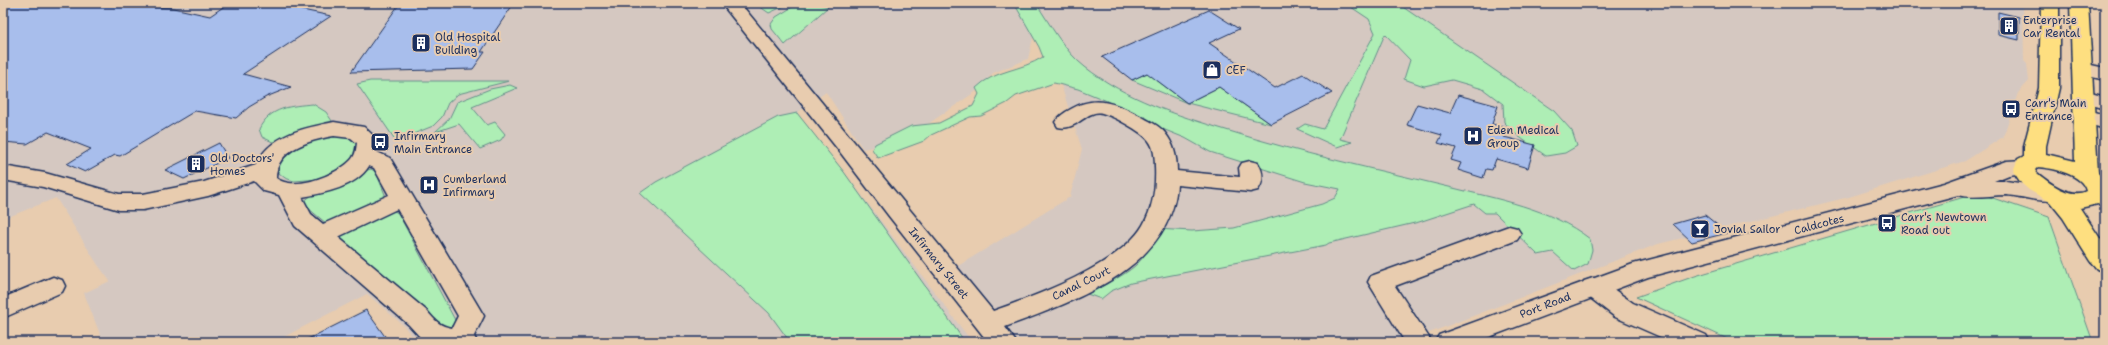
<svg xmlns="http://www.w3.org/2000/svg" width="2108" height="345" font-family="'Shantell Sans',sans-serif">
<rect width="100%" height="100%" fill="#e8ccaf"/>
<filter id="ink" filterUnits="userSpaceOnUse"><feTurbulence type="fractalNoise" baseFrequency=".025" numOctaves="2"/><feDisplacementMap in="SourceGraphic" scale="8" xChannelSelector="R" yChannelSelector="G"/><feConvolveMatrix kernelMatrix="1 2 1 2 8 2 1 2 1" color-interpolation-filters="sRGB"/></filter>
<g filter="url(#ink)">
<g fill="#d5c8c1">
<polygon points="3,3 1021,3 1035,30 1028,59 993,73 978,90 903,141 863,149 826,92 797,113 844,172 972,342 417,342 403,325 367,294 274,342 103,342 84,293 110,281 98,265 56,198 3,219"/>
<polygon points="1034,3 2023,3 2024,61 2027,64 2029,81 2018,93 2003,137 1965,161 1849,197 1658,244 1406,342 1015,342 958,266 1070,197 1082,149"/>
</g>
<g fill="#aeeeb5" stroke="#648e8a">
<polygon points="791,3 769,13 756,4 758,3"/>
<polygon points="799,3 815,3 828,7 785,45 772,29 771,24 776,17"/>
<path d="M1014,3H1036C1050,24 1064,51 1085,67C1126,99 1176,115 1226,130C1299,153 1374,169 1449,187C1497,199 1550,208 1590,239L1592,250L1588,264L1574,271L1553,252L1538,255L1495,213H1485L1474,204L1419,222L1329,243L1326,245L1131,283L1111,291L1101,299L1087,294C1106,283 1134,273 1145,254C1150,246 1149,234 1156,229L1192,231L1234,228L1322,204L1335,198L1340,189L1305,182L1210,152L1185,138L1125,114L1107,101L1078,89L1054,83L1016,96L1007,103L981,116L970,117L931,135L924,141L878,158L872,149L875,144L911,126L939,123L973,106L979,94L976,88C994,70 1021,71 1043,57L1039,47Z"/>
<polygon points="1345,3 1397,3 1554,111 1572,131 1577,146 1565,153 1546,156 1518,136 1504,122 1503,104 1483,89 1452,80 1424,86 1404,79 1410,60 1385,34 1340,139 1352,142 1337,147 1297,129 1305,124 1323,129 1375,33 1369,19"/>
<polygon points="1176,60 1155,79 1187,103 1219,87 1271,124 1187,103 1132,80"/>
<polygon points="370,81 509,81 458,94 448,103 442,117 433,126 396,141 357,84"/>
<polygon points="510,85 517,88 472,107 487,125 495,122 505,134 501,140 480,149 459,124 435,132 449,119 457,102 490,89"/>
<path d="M313,104L326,112L334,124L277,144L262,137L259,129C270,107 291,106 313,104Z"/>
<polygon points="797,113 844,172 965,342 790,342 769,313 640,193 656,182 778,117"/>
<polygon points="336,133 356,138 360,151 346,167 320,179 294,181 285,178 279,173 278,167 280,159 297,145"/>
<path d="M371,169L376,172L386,197L327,224L302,203C317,189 350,174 371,169Z"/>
<polygon points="1978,193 2049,217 2093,342 1734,342 1636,297 1695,276"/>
<polygon points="394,211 398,213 455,320 456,323 448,328 443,326 342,240 341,237 346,231 387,212"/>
</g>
<g fill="#a8beec" stroke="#1b2f5e">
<polygon points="3,3 128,3 124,6 173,8 210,16 229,3 269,3 331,16 243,74 291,87 266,97 249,107 236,118 195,111 120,156 115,155 85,172 67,164 91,149 48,132 27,144 3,142"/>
<polygon points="400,3 462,4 514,3 481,52 485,52 473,69 351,72"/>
<polygon points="1209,10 1239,29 1209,43 1275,88 1303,74 1332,93 1271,124 1219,87 1187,103 1147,73 1132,80 1102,57"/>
<polygon points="1998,12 2019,17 2019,40 1998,35"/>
<polygon points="1458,95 1498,106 1492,124 1507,128 1504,137 1535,145 1528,168 1496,159 1492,170 1486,169 1483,178 1458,170 1461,163 1451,160 1456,148 1438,143 1442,135 1407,125 1417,104 1450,113"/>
<polygon points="219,143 228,158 184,179 165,170"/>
<polygon points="1705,215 1727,233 1692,242 1673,224"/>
<polygon points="366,310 389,342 302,342"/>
</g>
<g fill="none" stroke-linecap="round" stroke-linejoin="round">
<g stroke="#1b2f5e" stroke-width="3">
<g id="minor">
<path d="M721,3H740L993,311C1035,296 1119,266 1143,225C1153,208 1156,186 1155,167C1155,158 1154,147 1149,141C1142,131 1113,116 1102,113C1086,109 1077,132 1058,127L1055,122C1059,116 1065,112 1071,109C1096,94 1117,104 1140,116C1149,121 1159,125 1165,133C1174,144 1177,157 1177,171L1240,177L1239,168L1242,163L1250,161L1258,163C1264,173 1264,181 1258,190L1250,192L1177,185C1171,269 1072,302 1005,327L1016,342H988L888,215L840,152Z"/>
<polygon points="2082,63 2105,68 2105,80 2075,73 2072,69 2075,65"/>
<polygon points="2084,91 2105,97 2105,109 2077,101 2074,97 2077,93"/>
<polygon points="2083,109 2105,115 2105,129 2076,120 2073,115 2076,110"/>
<path d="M334,122L364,127L379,141L377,152L390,158L484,316L474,336L477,342H428L420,337L409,325L295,226L279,195L264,191L254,181L208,196L143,210H119L43,187L3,180V166L45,173L119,194H143L204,182L256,165C269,135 304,128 334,122ZM334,136L351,138L357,143C356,149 356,155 351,160C337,175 294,192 276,178C276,149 310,140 334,136ZM369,166L374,168L389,195L323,224L311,214L302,197C325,193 356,187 369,166ZM397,209L458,316L452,328C440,326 435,321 427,311L338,237Z"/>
<polygon points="1509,226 1517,228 1521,234 1517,240 1395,286 1432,342 1405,342 1368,282 1371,276"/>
<polygon points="53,277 62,280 65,286 62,292 3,318 3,298"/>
<polygon points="1593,278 1602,281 1633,303 1706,335 1710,342 1672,342 1615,317 1584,293 1581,287 1584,281"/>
</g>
</g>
<g stroke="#1b2f5e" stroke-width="3">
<path id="secondary" d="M2024,160L2032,162L2035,167L2032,172L2009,175L1994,181H2006L2059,189L2062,194L2059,199C2042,204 2023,196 2006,195C1990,195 1973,199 1958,195L1648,277L1476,342H1435L1439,335L1633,264L1944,183L2006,161Z"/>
</g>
<g stroke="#1b2f5e" stroke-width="3">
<path id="primary" d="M2041,3H2059V88L2046,146V154L2075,161L2070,3H2088L2098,173L2105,182V200L2098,204L2080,208L2105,246V272L2097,269L2090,261L2063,218L2050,202L2029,190L2021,183L2013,171L2018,159L2024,156V146L2039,88ZM2038,167C2052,168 2083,174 2086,191C2070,199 2049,183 2037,173L2035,170Z"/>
</g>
<use href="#minor" fill="#e8ccaf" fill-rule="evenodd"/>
<use href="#secondary" fill="#e8ccaf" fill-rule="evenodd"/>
<use href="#primary" fill="#fedf80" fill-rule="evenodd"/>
</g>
</g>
<defs>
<g id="building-square" transform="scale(1)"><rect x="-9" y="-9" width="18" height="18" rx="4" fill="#1b2f5e" stroke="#e8ccaf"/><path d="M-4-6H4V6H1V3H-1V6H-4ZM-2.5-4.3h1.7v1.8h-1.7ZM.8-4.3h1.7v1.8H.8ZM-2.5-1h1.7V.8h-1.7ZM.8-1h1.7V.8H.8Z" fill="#fff"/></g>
<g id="shop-square" transform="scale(1)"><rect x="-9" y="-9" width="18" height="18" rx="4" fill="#1b2f5e" stroke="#e8ccaf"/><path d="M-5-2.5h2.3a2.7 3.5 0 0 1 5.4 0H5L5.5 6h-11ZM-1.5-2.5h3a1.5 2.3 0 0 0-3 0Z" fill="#fff"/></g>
<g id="bus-square" transform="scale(1)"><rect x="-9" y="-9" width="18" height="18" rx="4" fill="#1b2f5e" stroke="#e8ccaf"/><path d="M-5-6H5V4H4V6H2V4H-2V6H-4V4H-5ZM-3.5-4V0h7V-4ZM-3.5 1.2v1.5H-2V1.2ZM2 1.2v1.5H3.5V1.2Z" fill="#fff"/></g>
<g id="hospital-square" transform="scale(1)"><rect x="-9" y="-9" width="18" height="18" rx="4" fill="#1b2f5e" stroke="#e8ccaf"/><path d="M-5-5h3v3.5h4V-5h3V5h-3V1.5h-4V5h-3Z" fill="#fff"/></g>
<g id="bar-square" transform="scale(1)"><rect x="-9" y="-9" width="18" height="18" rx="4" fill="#1b2f5e" stroke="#e8ccaf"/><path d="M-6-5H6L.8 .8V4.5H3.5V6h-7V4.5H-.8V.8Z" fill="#fff"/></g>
</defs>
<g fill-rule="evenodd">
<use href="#building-square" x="2009" y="26"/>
<use href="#building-square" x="421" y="43"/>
<use href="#shop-square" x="1212" y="70"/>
<use href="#bus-square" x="2011" y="109"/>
<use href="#hospital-square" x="1473" y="136"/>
<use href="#bus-square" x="380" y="142"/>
<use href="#building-square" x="196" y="164"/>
<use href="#hospital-square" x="429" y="185"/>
<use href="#bus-square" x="1887" y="223"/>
<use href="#bar-square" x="1700" y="229"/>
</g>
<g text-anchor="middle" stroke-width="4" stroke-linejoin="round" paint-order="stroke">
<g font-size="11" fill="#1b2f5e" stroke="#e8ccaf" text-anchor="start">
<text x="2023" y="24">Enterprise<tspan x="2023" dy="13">Car Rental</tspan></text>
<text x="435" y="41">Old Hospital<tspan x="435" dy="13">Building</tspan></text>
<text x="1226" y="74">CEF</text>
<text x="2025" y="107">Carr's Main<tspan x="2025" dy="13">Entrance</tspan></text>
<text x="1487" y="134">Eden Medical<tspan x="1487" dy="13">Group</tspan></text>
<text x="394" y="140">Infirmary<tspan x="394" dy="13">Main Entrance</tspan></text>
<text x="210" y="162">Old Doctors'<tspan x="210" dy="13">Homes</tspan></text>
<text x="443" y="183">Cumberland<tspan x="443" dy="13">Infirmary</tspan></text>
<text x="1901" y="221">Carr's Newtown<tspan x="1901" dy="13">Road out</tspan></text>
<text x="1714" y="233">Jovial Sailor</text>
</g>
<g font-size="11" fill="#1b2f5e" stroke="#e8ccaf">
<text transform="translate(1819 224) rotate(-15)" y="4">Caldcotes</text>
<text transform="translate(939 263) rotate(51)" y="4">Infirmary Street</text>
<text transform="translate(1081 283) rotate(-26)" y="4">Canal Court</text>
<text transform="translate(1545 305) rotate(-21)" y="4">Port Road</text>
</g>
</g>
<rect width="2108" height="345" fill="none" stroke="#e8ccaf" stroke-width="16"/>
<rect x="8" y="8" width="2092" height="329" fill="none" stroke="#1b2f5e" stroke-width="1.5" filter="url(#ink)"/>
</svg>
